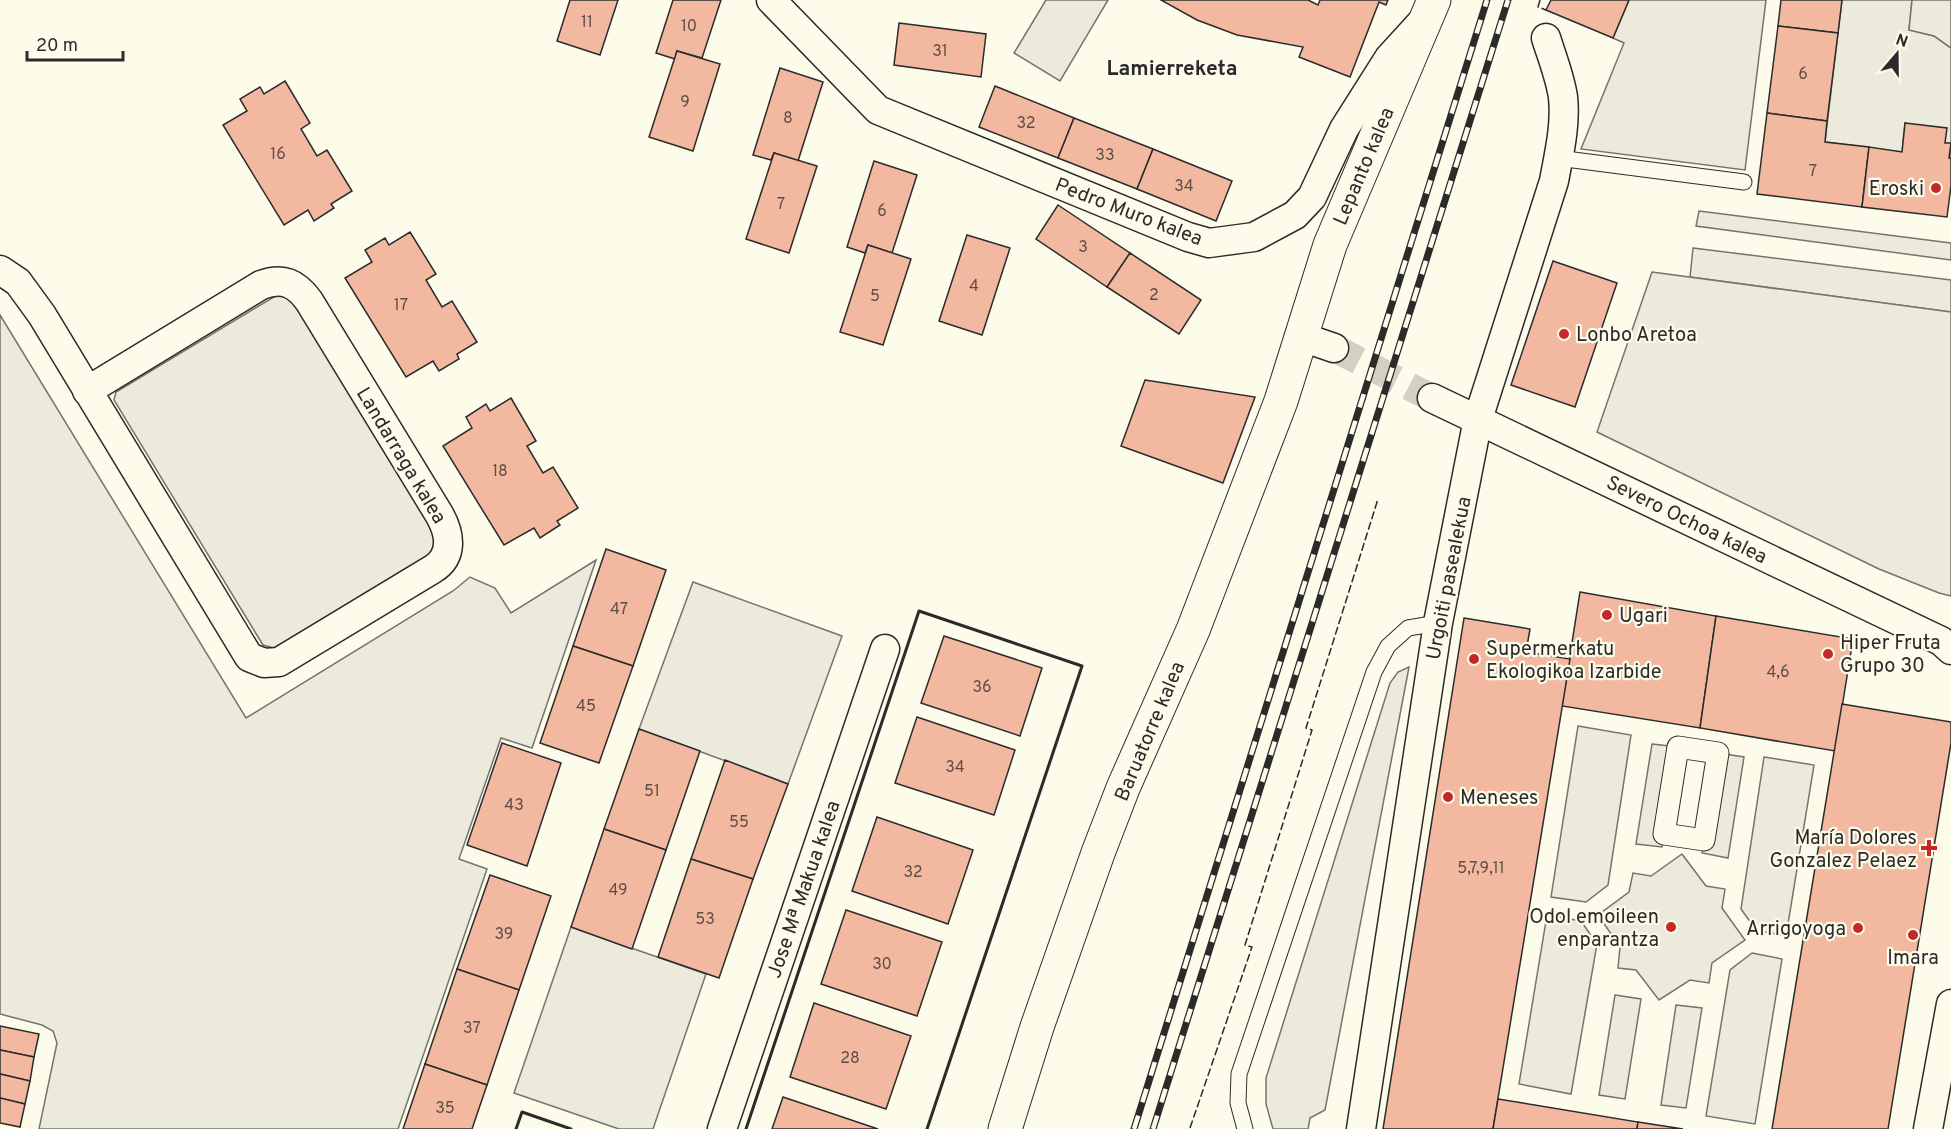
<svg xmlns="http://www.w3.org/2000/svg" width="1951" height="1129" font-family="Overpass,sans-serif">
<rect width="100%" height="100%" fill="#fdfbea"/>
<g fill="#ecebdb" stroke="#74746e" stroke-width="1.5">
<polygon points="1046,0 1108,0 1060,81 1014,53"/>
<polygon points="1629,0 1766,0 1745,170 1581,149 1624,43 1613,38"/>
<polygon points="1842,0 1912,0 1909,30 1934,36 1951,48 1951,158 1949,158 1951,144 1945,143 1905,123 1902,152 1825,142"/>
<polygon points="1699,211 1951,243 1951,260 1696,226"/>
<polygon points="1693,248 1951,280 1951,312 1690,277"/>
<polygon points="282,292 292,294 441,539 438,549 274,648 263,645 114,400 116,392"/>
<polygon points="0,315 246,718 453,591 470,577 495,588 511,613 596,560 532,748 501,738 459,859 487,869 398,1129 39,1129 57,1043 53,1031 42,1025 0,1014"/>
<polygon points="693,582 842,636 788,784 639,729"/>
<polygon points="1409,667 1325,1110 1310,1118 1308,1129 1273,1129 1266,1104 1266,1078 1390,683 1398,672"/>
<polygon points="1578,726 1631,735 1608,885 1586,902 1551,897"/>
<polygon points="1652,744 1678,747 1662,847 1636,844"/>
<polygon points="1718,753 1744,757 1728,858 1702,853"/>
<polygon points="1764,757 1814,765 1786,936 1756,930 1741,909"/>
<polygon points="1547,915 1581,921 1597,944 1571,1094 1519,1084"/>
<polygon points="1752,953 1782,959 1755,1124 1706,1116 1730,970"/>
<polygon points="1615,995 1641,999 1625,1099 1599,1095"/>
<polygon points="1676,1005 1702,1008 1686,1108 1661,1105"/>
</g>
<g fill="#eceadb" stroke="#74746e" stroke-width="1.5">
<polygon points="1912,0 1951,0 1951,48 1934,36 1909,30"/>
<polygon points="1652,272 1951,312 1951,596 1939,593 1879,569 1597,432"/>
<polygon points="1682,854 1706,886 1725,889 1722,908 1745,940 1712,963 1709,983 1690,980 1659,1000 1636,970 1618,968 1620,947 1598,915 1629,892 1633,873 1651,876"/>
<polygon points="571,927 706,974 653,1129 619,1129 514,1093"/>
</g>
<g fill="#f2b8a0" stroke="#2b2b2b" stroke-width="1.5">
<polygon points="570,0 618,0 600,55 557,41"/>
<polygon points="673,0 721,0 702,58 677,51 675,59 656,53"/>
<polygon points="1161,0 1308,0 1318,5 1320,0 1388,0 1386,5 1379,2 1350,77 1299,57 1303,47 1237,35 1197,20"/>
<polygon points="1551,0 1629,0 1613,38 1546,10"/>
<polygon points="1781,0 1842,0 1838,33 1778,26"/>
<polygon points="899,23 986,34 981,77 894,65"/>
<polygon points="1778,26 1838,33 1827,121 1767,113"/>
<polygon points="677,51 720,64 693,151 649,137"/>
<polygon points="780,68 823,82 798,161 774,153 771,160 753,155"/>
<polygon points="285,81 310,123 301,129 317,156 327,150 352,191 331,204 334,208 314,221 308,210 284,225 223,125 247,111 240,99 260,87 264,94"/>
<polygon points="995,86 1074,118 1058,158 979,127"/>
<polygon points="1767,113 1827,121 1825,142 1869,147 1862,207 1757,194"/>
<polygon points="1074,118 1153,149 1137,189 1058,158"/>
<polygon points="1905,123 1947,128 1945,143 1951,143 1949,158 1951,158 1951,186 1947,217 1862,207 1869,147 1902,152"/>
<polygon points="1153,149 1232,181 1216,221 1137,189"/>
<polygon points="774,153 817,166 789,253 746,239"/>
<polygon points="874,161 917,175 892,253 868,245 865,253 847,247"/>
<polygon points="1058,205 1130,253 1107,287 1036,239"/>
<polygon points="410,232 436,274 426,280 442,307 452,301 477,342 457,354 459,359 439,371 433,361 406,377 345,278 372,262 365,250 385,238 389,245"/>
<polygon points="967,235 1010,248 982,335 939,321"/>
<polygon points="868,245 911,259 883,345 840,332"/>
<polygon points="1130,253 1201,300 1179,334 1107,287"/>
<polygon points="1553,261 1617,283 1575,407 1511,385"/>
<polygon points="1145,380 1255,397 1223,483 1121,446"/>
<polygon points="511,398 536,441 527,446 543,473 553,467 578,508 557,521 560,525 540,538 534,528 504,545 443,446 472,428 466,417 486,404 490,411"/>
<polygon points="606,549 666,570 633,666 573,646"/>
<polygon points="1580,592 1716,616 1700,728 1562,706"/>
<polygon points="1716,616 1853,639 1835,751 1700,728"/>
<polygon points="1464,618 1530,629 1526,652 1570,659 1493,1129 1383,1129"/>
<polygon points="944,636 1042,668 1020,736 921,703"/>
<polygon points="573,646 633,666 599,763 540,743"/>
<polygon points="1842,704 1951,722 1951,743 1888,1129 1772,1129"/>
<polygon points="917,717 1015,750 994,815 895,783"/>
<polygon points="639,729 700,751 666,850 604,829"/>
<polygon points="502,743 561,763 527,866 467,845"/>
<polygon points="725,760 788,784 753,879 691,859"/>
<polygon points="877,817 973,850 948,924 852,891"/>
<polygon points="604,829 666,850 632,949 571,927"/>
<polygon points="691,859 753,879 719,978 658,957"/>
<polygon points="490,875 551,896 519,990 457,969"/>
<polygon points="846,910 942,942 917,1016 821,984"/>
<polygon points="457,969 519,990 487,1085 425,1064"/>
<polygon points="814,1003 911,1036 886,1109 790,1077"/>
<polygon points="0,1026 39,1034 34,1057 0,1050"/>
<polygon points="0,1050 34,1057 30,1081 0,1074"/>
<polygon points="425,1064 487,1085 472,1129 403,1129"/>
<polygon points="0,1074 30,1081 25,1104 0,1098"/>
<polygon points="783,1097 878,1129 772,1129"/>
<polygon points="0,1098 25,1104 20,1127 0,1123"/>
<polygon points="1498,1099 1638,1122 1637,1129 1493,1129"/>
<polygon points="1638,1122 1683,1129 1637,1129"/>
</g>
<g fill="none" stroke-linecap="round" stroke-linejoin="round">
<polyline stroke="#d3d1c4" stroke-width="28" stroke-dasharray="28 14" stroke-linecap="butt" points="1334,348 1432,398"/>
<g stroke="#2b2b2b" stroke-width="17">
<g id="service">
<polyline points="1558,158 1744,182"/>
<polyline points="1245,1129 1238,1103 1239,1074 1374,672 1388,646 1408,628 1438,623"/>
</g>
</g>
<g stroke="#2b2b2b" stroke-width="23">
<polygon id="pedestrian" points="1678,747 1718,753 1704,840 1664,834"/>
</g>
<g stroke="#2b2b2b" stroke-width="31">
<g id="minor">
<polyline points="771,0 878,110 1188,237 1209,243 1254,237 1295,215 1312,197 1344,129 1389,58 1421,23"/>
<path d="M0,270L18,282L42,315L249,657L264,663L279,662L433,569C454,556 450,533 439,514L309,301C296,283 283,277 261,285L87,391"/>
<polyline points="1302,337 1334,348"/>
<polyline points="1432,398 1941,641 1951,650"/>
<polyline points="722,1129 885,649"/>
<path d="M1361,1129L1438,623L1478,419L1554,181C1559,154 1566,125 1563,97C1560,77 1552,57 1546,38"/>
<polyline points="1928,1129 1951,1004"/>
</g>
</g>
<g stroke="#2b2b2b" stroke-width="35">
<polyline id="primary" points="1005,1129 1037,1027 1098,853 1123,788 1193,630 1281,401 1330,245 1434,0"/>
</g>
<use href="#service" stroke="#fdfbea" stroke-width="15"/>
<use href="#pedestrian" stroke="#fdfbea" stroke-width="21"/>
<use href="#minor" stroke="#fdfbea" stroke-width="28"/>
<use href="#primary" stroke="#fdfbea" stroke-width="33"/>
<g stroke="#2b2b2b" stroke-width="7">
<g id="rail">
<polyline points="1134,1129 1487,0"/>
<polyline points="1153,1129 1508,0"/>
</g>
</g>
<use href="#rail" stroke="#fdfbea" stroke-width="4.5" stroke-dasharray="14" stroke-linecap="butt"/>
<g stroke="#2b2b2b" stroke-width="1.5" stroke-dasharray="8 3" stroke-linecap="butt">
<polyline points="1540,0 1538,7 1546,10"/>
<polyline points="1190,1128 1252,947 1245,945 1312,730 1306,728 1378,499"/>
</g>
<g stroke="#2b2b2b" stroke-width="3">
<polyline points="516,1129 522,1112 571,1129"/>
<polyline points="746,1129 919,611 1082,666 927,1129"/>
</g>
</g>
<g fill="#c62828" stroke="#fdfbea" stroke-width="2">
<circle cx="1936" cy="188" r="6"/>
<circle cx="1564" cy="334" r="6"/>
<circle cx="1607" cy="615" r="6"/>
<circle cx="1828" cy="654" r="6"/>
<circle cx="1474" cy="659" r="6"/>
<circle cx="1448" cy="797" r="6"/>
<path d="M1926 839h6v6h6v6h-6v6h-6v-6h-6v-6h6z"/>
<circle cx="1671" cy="927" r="6"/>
<circle cx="1858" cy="928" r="6"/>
<circle cx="1913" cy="935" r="6"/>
</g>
<g text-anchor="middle" stroke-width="4.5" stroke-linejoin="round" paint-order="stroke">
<g font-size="16" fill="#5d4e48">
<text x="587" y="27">11</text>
<text x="689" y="31">10</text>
<text x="940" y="56">31</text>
<text x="1803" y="79">6</text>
<text x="685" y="107">9</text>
<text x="788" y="123">8</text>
<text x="1026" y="128">32</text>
<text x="278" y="159">16</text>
<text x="1105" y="160">33</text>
<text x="1813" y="176">7</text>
<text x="1184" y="191">34</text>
<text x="781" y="209">7</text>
<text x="882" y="216">6</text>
<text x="1083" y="252">3</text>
<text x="974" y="291">4</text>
<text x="1154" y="300">2</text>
<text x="875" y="301">5</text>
<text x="401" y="310">17</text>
<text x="500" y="476">18</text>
<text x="619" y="614">47</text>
<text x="1778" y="677">4,6</text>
<text x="982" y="692">36</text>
<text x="586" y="711">45</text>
<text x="955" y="772">34</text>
<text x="652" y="796">51</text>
<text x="514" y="810">43</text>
<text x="739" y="827">55</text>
<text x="1481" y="873">5,7,9,11</text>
<text x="913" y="877">32</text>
<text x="618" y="895">49</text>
<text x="705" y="924">53</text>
<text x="504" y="939">39</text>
<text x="882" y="969">30</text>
<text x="472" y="1033">37</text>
<text x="850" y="1063">28</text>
<text x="445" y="1113">35</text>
</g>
<g font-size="20" fill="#2b2b2b" stroke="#fdfbea">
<text transform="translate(1363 166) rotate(-67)" y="7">Lepanto kalea</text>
<text transform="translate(1129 211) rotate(21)" y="7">Pedro Muro kalea</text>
<text transform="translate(402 455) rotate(59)" y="7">Landarraga kalea</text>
<text transform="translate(1687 519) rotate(26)" y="7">Severo Ochoa kalea</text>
<text transform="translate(1448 578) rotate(-79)" y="7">Urgoiti pasealekua</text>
<text transform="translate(1149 731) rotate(-67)" y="7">Baruatorre kalea</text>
<text transform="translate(803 889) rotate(-71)" y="7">Jose Mª Makua kalea</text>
</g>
<g font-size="20" fill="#2b2b2b" stroke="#fdfbea" text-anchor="start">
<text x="1924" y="195" text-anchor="end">Eroski</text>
<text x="1576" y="341">Lonbo Aretoa</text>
<text x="1619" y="622">Ugari</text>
<text x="1840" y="649">Hiper Fruta<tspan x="1840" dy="23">Grupo 30</tspan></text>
<text x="1486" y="655">Supermerkatu<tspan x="1486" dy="23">Ekologikoa Izarbide</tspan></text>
<text x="1460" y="804">Meneses</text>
<text x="1917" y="844" text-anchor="end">María Dolores<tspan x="1917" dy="23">Gonzalez Pelaez</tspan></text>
<text x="1659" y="923" text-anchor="end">Odol emoileen<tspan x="1659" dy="23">enparantza</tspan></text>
<text x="1846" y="935" text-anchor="end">Arrigoyoga</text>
<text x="1913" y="964" text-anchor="middle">Imara</text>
</g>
<g font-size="21" font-weight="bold" fill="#2b2b2b" stroke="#fdfbea">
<text x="1172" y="75">Lamierreketa</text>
</g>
</g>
<g transform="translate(1897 54) rotate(20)" stroke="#fdfbea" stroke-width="4.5" paint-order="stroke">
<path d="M0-4.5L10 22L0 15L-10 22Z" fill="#2b2b2b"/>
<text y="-9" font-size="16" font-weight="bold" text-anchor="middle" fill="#2b2b2b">N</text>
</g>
<path d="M27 51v9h96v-9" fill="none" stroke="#2b2b2b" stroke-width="3"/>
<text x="36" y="51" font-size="18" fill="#2b2b2b" stroke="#fdfbea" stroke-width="4.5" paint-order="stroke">20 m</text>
</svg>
